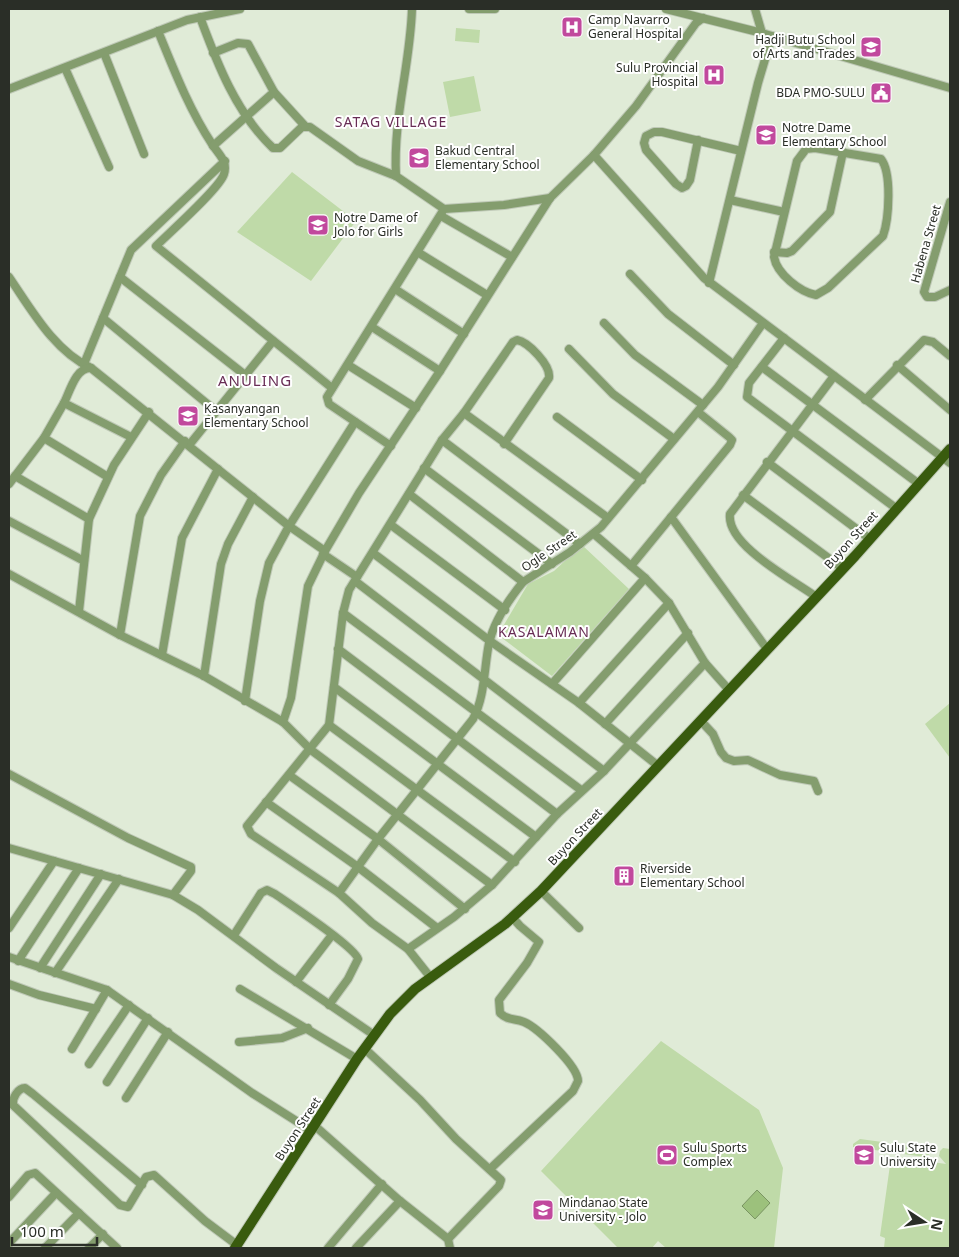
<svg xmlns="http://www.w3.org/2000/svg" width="959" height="1257" font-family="'Noto Sans',sans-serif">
<rect width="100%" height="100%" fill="#e0ebd7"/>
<g fill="#bfdaa8">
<polygon points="456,28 480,30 479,43 455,41"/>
<polygon points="474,76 481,111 450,117 443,82"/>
<polygon points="292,172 356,221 311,281 237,232"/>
<polygon points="582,545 629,589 552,676 498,635 528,584 554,571"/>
<polygon points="950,703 950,758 925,724"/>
<polygon points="661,1041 759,1110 783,1168 774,1248 666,1248 658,1241 652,1248 618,1248 541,1171"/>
<polygon points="860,1139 927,1148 931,1153 925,1157 853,1147 853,1144"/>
<polygon points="943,1148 950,1149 950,1248 884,1248 885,1238 880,1236 891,1158 898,1157 946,1164 939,1156 940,1151"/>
</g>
<polygon fill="#9cc17c" stroke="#7a9562" points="757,1190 770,1203 755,1219 742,1206"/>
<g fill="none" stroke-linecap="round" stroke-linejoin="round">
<g stroke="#bfc9b7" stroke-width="10">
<g id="minor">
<polyline points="469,9 495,9"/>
<polyline points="666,9 762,33 950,88"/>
<polyline points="755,9 762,33"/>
<path d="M200,17C217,63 236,113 273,148H280L302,127H310L358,161L396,176L444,209"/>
<path d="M158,31C174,70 189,109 212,144C219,155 228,161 224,174C220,188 169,233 156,246L332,388"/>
<polyline points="104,53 144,154"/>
<polyline points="213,53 238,43 248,44 274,92 305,126"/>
<polyline points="65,68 109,167"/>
<polyline points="9,89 187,20 240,9"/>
<polyline points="698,140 690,180 686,186 682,188 676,184 646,150 644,143 646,136 654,132 662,132 741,151"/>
<polyline points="213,146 274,92"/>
<path d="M815,148L881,159C892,173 889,219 883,236L828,288L816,295C800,292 777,274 774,257L797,161L806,149Z"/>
<polyline points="594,155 704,278 950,463"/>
<path d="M396,176C393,117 410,67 412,9"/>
<polyline points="730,200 784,212"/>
<polyline points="950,202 924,292 927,297 935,297 950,290"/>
<polyline points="441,216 512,257"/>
<polyline points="774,252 787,253 792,251 830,212 843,152"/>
<polyline points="419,253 487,295"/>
<polyline points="630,274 668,314 734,365"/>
<path d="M9,277C31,309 54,351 91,368L289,526L325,551"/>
<polyline points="120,277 245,375"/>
<polyline points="709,283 758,83 772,36"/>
<polyline points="395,289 464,334"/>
<polyline points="103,318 216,411"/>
<polyline points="604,323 635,355 703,405"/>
<polyline points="372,327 440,371"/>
<polyline points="784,338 749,383 747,397 897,509"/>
<polyline points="569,349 613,394 674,439"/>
<polyline points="84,364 131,250 225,161"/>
<polyline points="348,365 416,408"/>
<polyline points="897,365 950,410"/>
<polyline points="762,367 919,484"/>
<polyline points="865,400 924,340 933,342 950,356"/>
<path d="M64,403C70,391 76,367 91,368"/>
<path d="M464,413L513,342L517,340C528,342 551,365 549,378L504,444"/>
<polyline points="557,417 642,480"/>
<polyline points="44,438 108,477"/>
<polyline points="442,440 580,544"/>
<polyline points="190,444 273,341"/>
<polyline points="391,446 329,404 327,397 444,209 504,205 550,198"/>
<polyline points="767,462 870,539"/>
<polyline points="424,468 552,564"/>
<polyline points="15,476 89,519"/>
<polyline points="9,484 44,438 64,403 131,437"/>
<polyline points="409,494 523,582"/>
<polyline points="743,495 842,568"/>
<polyline points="671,517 767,649"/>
<polyline points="9,521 84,561"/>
<polyline points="391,525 505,610"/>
<polyline points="594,534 645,578 669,603 705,663 729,690"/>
<polyline points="373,553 490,641 579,703 657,765"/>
<polyline points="323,554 357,577"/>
<polyline points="631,566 730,445 732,440 729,437 698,412"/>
<polyline points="9,574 120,635 204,676 283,722 311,750 492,885"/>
<polyline points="355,581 604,771"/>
<path d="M815,596C793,580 726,545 730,514L834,376"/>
<polyline points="79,611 89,519 114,465 149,412"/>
<polyline points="343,613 581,790"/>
<polyline points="120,635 140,516 161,475 185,441"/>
<polyline points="338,649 557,814"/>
<polyline points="162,655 182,538 218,469"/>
<polyline points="204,676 221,564 228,544 253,497"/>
<polyline points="552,684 645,578"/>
<polyline points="334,687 536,837"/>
<polyline points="245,701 260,601 269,563 289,526 355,422"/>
<polyline points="579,703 669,603"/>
<polyline points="701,721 713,734 721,752 726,758 734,761 748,760 780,775 814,781 818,791"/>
<polyline points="283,722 291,698 308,586 325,551 359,493 440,371 550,198 594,155 636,106 696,23 703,18"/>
<polyline points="605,724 688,633"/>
<polyline points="329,725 515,862"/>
<polyline points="9,774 128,838 191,867 191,871 173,895"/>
<polyline points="289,775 378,839 465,909"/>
<polyline points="266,802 358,867 437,928"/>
<polyline points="9,848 173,895 198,910 276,968 374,1035"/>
<polyline points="541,891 579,928"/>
<path d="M339,893L378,839L473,719C485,697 484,668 489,643C494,622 510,598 523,582L570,552L601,527L718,387L763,323"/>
<polyline points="9,928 54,861"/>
<path d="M234,935L261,893L267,890L275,894C288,903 355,947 358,959L348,979L329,1005"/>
<polyline points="408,949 454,917 492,885 557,814 604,771 705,663"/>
<polyline points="9,957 107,990 252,1093 312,1131"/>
<polyline points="18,961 79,868"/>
<polyline points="40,968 101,874"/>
<polyline points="55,973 119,879"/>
<polyline points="431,978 408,949 372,923 339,893 251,834 247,826 329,725 343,613 349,590 442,440 464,413 608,518"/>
<polyline points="296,982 332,935"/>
<polyline points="9,984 39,995 96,1009"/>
<polyline points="240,989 357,1059"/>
<polyline points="239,1042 282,1038 308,1028"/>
<polyline points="72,1049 107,990"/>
<polyline points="365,1049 420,1100 456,1139 501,1180 499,1186 448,1239"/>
<polyline points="89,1064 129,1005"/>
<polyline points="107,1082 148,1018"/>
<polyline points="126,1098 168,1032"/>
<polyline points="315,1126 400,1201 448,1239 450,1248"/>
<path d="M490,1169L573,1091L578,1081C578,1066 538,1028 524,1022C515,1018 508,1021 500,1013L499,1000L527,963L539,942L520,926L512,917"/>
<path d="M142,1185L33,1094L25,1088C18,1088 12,1098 13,1105L120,1205L128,1207L146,1177L154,1175L205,1221L237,1245"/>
<polyline points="9,1197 28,1175 35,1173 117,1248"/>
<polyline points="9,1243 56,1193"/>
<polyline points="45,1248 79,1213"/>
<polyline points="89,1248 103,1234"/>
<polyline points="328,1248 382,1184"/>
<polyline points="356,1248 400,1201"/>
</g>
</g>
<g stroke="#bfc9b7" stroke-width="12">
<polyline id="major" points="235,1248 357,1059 390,1014 415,989 505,924 541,891 855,556 950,449"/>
</g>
<use href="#minor" stroke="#849d6e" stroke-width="8"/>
<use href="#major" stroke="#395b0e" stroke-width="10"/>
</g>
<defs>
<g id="hospital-square" transform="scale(1.125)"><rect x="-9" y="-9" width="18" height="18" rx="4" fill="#c1499d" stroke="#fff"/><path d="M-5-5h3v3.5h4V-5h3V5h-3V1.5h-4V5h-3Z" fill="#fff"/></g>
<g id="university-square" transform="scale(1.125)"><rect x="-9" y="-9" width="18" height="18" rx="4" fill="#c1499d" stroke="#fff"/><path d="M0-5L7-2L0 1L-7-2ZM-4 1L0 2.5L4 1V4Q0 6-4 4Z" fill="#fff"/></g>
<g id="civic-square" transform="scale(1.125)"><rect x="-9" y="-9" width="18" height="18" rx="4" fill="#c1499d" stroke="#fff"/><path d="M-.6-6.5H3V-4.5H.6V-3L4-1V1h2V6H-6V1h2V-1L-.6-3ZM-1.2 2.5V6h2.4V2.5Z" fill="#fff"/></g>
<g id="school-square" transform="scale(1.125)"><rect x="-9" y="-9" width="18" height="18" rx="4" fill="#c1499d" stroke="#fff"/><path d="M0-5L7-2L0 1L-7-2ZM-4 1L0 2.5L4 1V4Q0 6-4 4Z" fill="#fff"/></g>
<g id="building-square" transform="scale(1.125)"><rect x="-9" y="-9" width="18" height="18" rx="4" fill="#c1499d" stroke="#fff"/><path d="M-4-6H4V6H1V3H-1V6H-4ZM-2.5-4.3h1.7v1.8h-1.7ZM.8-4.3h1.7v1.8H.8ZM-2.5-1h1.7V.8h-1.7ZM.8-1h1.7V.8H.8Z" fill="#fff"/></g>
<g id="stadium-square" transform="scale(1.125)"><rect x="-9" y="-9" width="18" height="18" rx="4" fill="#c1499d" stroke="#fff"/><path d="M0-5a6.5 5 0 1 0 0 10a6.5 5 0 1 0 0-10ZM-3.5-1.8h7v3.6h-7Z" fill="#fff"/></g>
</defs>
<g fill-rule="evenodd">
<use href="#hospital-square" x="572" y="27"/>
<use href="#university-square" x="871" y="47"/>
<use href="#hospital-square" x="714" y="75"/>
<use href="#civic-square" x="881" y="93"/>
<use href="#school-square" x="766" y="135"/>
<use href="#school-square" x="419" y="158"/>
<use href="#school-square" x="318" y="225"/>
<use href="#school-square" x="188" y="416"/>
<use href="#building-square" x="624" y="876"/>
<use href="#stadium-square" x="667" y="1155"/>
<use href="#university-square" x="864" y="1155"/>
<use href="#university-square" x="543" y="1210"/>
</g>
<g text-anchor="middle" stroke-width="4" stroke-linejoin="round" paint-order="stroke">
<g font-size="12" fill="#2a2e27" stroke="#fff" text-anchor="start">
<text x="588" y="24">Camp Navarro<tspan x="588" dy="14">General Hospital</tspan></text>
<text x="855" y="44" text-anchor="end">Hadji Butu School<tspan x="855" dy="14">of Arts and Trades</tspan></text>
<text x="698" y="72" text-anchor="end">Sulu Provincial<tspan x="698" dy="14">Hospital</tspan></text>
<text x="865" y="97" text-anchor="end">BDA PMO-SULU</text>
<text x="782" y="132">Notre Dame<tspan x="782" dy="14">Elementary School</tspan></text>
<text x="435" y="155">Bakud Central<tspan x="435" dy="14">Elementary School</tspan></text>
<text x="334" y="222">Notre Dame of<tspan x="334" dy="14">Jolo for Girls</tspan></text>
<text x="204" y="413">Kasanyangan<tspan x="204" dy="14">Elementary School</tspan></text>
<text x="640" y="873">Riverside<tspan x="640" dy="14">Elementary School</tspan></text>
<text x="683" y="1152">Sulu Sports<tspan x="683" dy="14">Complex</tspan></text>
<text x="880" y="1152">Sulu State<tspan x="880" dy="14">University</tspan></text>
<text x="559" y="1207">Mindanao State<tspan x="559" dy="14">University - Jolo</tspan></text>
</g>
<g font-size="12" fill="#2a2e27" stroke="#fff">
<text transform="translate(926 244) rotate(-74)" y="4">Habena Street</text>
<text transform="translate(851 540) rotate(-48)" y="4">Buyon Street</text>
<text transform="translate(549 551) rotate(-34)" y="4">Ogle Street</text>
<text transform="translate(575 837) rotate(-47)" y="4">Buyon Street</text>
<text transform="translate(298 1129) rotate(-57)" y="4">Buyon Street</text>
</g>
<g font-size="14" letter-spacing="1" fill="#682d55" stroke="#fff">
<text x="391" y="127">SATAG VILLAGE</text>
<text x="544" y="637">KASALAMAN</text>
</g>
<g font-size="15" letter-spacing="1" fill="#682d55" stroke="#fff">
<text x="255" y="386">ANULING</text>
</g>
</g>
<rect width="959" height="1257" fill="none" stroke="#2a2e27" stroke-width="20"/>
<g transform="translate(924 1222) rotate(102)" stroke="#ffffff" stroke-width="4" paint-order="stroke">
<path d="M0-4L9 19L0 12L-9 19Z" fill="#2a2e27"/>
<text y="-8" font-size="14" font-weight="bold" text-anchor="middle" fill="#2a2e27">N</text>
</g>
<path d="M12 1237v8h85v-8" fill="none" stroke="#2a2e27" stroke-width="2.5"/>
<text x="20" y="1237" font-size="15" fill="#2a2e27" stroke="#ffffff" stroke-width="4" paint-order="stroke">100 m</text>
</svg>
